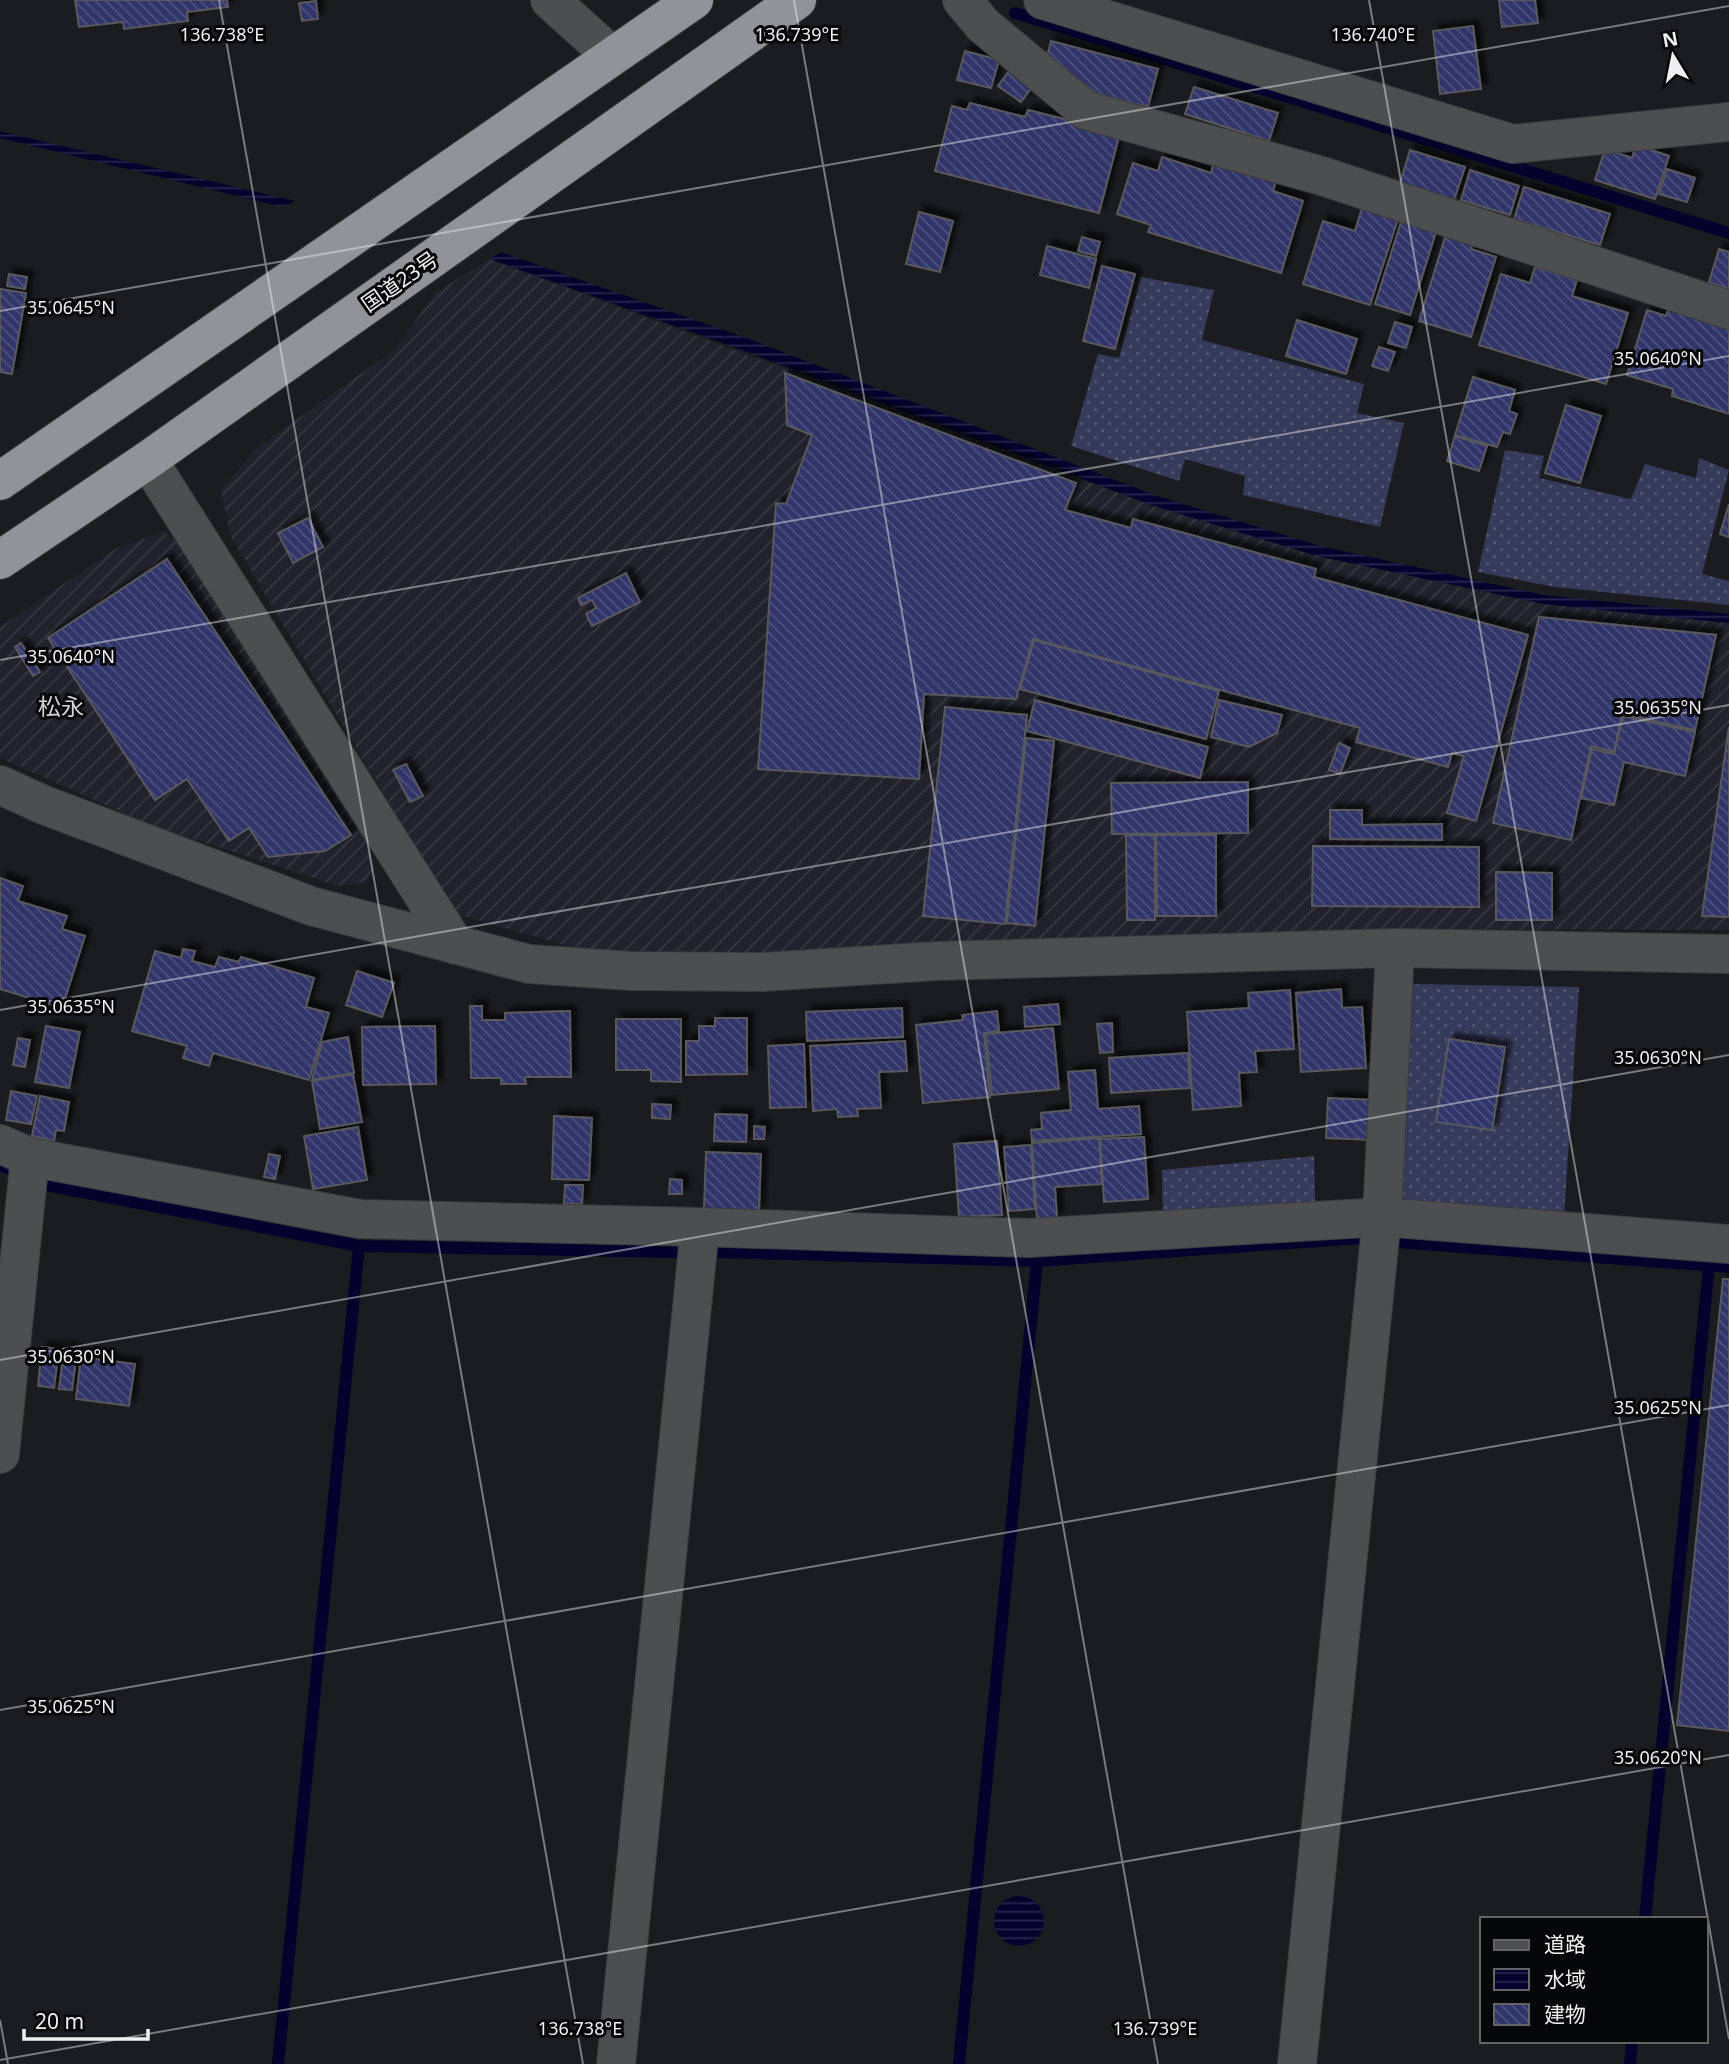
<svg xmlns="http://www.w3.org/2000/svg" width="1729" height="2064" font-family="'Noto Sans','Noto Sans JP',sans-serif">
<defs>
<pattern id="industrial-furrows" width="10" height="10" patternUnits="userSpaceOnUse" patternTransform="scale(1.75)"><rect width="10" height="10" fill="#21222b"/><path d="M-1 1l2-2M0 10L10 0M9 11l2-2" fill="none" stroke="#373840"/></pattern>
<pattern id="garden-dots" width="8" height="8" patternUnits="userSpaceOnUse" patternTransform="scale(1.75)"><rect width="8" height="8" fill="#373b5b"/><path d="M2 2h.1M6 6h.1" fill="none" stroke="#545873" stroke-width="1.8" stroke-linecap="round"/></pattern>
<pattern id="water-rules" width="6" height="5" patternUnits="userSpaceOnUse" patternTransform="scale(1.75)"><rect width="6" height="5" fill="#06002d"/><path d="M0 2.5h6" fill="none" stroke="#2b264c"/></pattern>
<pattern id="building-back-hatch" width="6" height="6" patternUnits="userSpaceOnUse" patternTransform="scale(1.75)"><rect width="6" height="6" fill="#303569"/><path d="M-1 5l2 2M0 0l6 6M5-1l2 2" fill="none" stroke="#4e537f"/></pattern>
<filter id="shadow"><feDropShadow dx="6" dy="-6" stdDeviation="2" flood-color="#0009"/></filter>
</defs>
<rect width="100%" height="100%" fill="#1b1c1f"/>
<g fill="url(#industrial-furrows)">
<polygon points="490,259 1151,505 1317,556 1544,604 1729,623 1729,930 1399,929 751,953 603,956 455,914 230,535 221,490 255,449 395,349 435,293"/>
<polygon points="164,531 192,555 369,843 374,868 366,882 338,886 151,825 0,758 0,627 115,549"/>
</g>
<g fill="url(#garden-dots)">
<polygon points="1141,277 1214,290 1202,340 1364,384 1357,413 1404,423 1380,527 1243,495 1245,476 1185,459 1179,481 1071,446 1098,354 1119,358"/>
<polygon points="1505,450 1544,456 1539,478 1631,499 1645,464 1696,478 1699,458 1729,470 1702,574 1729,581 1729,605 1555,587 1478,572"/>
<polygon points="1410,984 1579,987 1564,1216 1399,1208"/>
<polygon points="1314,1156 1315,1206 1163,1217 1162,1170"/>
</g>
<g fill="url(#water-rules)">
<polygon points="0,132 3,132 295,201 283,207 0,138"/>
<polygon points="501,252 749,339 1154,495 1320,546 1543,595 1729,614 1729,623 1544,604 1317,556 1151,505 747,352 490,259"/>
<circle cx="1019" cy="1921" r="25"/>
</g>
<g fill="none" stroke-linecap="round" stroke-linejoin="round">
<g stroke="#06002d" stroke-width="12">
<polyline points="1015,13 1729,233"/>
<polyline points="0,1165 7,1168"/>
<polyline points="46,1185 359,1246 674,1252"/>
<polyline points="1396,1242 1729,1267"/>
<polyline points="717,1252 1037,1261 1361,1238"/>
<polyline points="1645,1919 1709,1265"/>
<polyline points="278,2064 359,1246"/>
<polyline points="959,2064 1037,1261"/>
<polyline points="1630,2064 1632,2041"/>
</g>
</g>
<g fill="url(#building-back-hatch)" stroke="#58595d" stroke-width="2" filter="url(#shadow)">
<polygon points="75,0 227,0 228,7 187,12 188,21 124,29 123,22 79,27"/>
<polygon points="1499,0 1535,0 1538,23 1502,27"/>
<polygon points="316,1 318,19 302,21 299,3"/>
<polygon points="1473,26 1481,89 1440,94 1433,31"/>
<polygon points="1051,41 1158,69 1148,107 1097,94 1047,56"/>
<polygon points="965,51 999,60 991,88 957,80"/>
<polygon points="1009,71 1032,87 1021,102 998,86"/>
<polygon points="1194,87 1278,113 1269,141 1185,114"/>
<polygon points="970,103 1025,117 1028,110 1120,133 1099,213 935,171 952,106 967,110"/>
<polygon points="1636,145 1669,156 1655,199 1595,180 1605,149 1632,158"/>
<polygon points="1410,150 1465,167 1454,200 1400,183"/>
<polygon points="1162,157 1211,173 1214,162 1276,181 1273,191 1303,201 1281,273 1148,232 1151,225 1117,214 1133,163 1158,171"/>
<polygon points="1667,169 1695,178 1687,202 1659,194"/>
<polygon points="1470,170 1519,186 1510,215 1461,200"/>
<polygon points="1524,187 1610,214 1600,245 1514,219"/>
<polygon points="1362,208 1398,219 1370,305 1303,284 1323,221 1355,231"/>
<polygon points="919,212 953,221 940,272 906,264"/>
<polygon points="1402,219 1437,229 1410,315 1375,304"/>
<polygon points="1447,231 1474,240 1471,249 1496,257 1471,337 1419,321"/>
<polygon points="1082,237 1100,242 1096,256 1078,251"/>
<polygon points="1047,246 1096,259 1089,288 1040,275"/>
<polygon points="1719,249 1729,252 1729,289 1709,282"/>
<polygon points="1102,266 1135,274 1115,349 1083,341"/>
<polygon points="1535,267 1577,280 1572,296 1628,313 1606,384 1479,345 1501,274 1530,283"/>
<polygon points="9,274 27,277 25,289 7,286"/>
<polygon points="0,289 26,293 12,374 0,372"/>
<polygon points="1669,308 1729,327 1729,414 1672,396 1673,389 1627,375 1647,310 1666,316"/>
<polygon points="1297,320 1357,339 1346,374 1286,356"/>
<polygon points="1395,322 1412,327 1406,348 1388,343"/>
<polygon points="1379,347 1395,352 1388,371 1372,366"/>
<polygon points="785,373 1076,483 1065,510 1131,528 1133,519 1316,569 1314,577 1528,635 1476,821 1447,813 1464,756 1452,753 1448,767 1356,742 1360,728 1033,639 1016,699 924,694 919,779 758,769 776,503 786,504 812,435 787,425"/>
<polygon points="1473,377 1515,390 1509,411 1517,414 1510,434 1503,432 1497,447 1455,435"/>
<polygon points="1566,405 1601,416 1580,483 1545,473"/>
<polygon points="1455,436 1487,446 1479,471 1447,461"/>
<polygon points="1729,504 1729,537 1720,534"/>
<polygon points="308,518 323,547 293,563 278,533"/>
<polygon points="167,559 351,835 325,851 268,857 249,828 229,841 187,779 155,800 48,638"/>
<polygon points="626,573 640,602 592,626 586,614 596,608 592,600 581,605 578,598"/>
<polygon points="1539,617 1716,635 1695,730 1622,714 1614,752 1591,746 1571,840 1493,823"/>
<polygon points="1034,640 1219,691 1206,739 1020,689"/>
<polygon points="21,643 40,672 33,676 15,647"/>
<polygon points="1035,700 1208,747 1200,778 1027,731"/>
<polygon points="1219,700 1282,715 1277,733 1249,747 1211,737"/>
<polygon points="945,707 1027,715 1005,924 923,916"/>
<polygon points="1623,716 1695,732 1685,776 1624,762 1614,805 1581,798 1592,749 1614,754"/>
<polygon points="1729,727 1729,917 1702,916"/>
<polygon points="1026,738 1054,741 1035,926 1007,923"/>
<polygon points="1339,743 1350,748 1340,774 1329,770"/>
<polygon points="406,764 423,796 410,802 393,770"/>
<polygon points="1248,782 1248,833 1112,834 1111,783"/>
<polygon points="1330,810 1362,810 1362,825 1442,824 1442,840 1330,839"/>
<polygon points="1126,835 1155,835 1155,920 1127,920"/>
<polygon points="1156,835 1216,835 1216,916 1157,916"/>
<polygon points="1313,846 1479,847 1479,907 1312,906"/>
<polygon points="1496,872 1552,873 1552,920 1496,920"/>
<polygon points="0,878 23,886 18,901 67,916 62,929 85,936 62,1008 0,989"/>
<polygon points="183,949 195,951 192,961 215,967 219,957 239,962 241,957 314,978 306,1007 329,1013 309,1080 213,1053 209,1066 183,1058 187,1046 132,1031 155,951 181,958"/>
<polygon points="357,971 394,983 382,1017 346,1005"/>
<polygon points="1341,989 1342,1008 1362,1007 1366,1068 1301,1072 1296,993"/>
<polygon points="1290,990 1294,1049 1255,1051 1257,1072 1239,1073 1241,1106 1193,1110 1187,1012 1249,1008 1248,993"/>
<polygon points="1058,1004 1060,1024 1025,1027 1024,1007"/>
<polygon points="470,1006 482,1006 482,1020 505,1020 505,1013 570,1011 571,1077 525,1077 526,1084 501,1084 501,1078 471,1078"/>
<polygon points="902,1008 903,1037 807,1041 806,1012"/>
<polygon points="997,1011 999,1031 984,1033 990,1097 923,1103 916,1025 963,1020 962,1015"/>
<polygon points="715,1018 747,1018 747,1074 686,1075 686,1041 699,1041 699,1026 715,1026"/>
<polygon points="616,1019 681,1019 681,1082 651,1081 651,1070 616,1070"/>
<polygon points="1112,1023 1113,1052 1100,1053 1097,1024"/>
<polygon points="46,1026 80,1032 69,1088 35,1082"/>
<polygon points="435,1026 436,1084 363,1085 362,1027"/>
<polygon points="1053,1028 1059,1089 992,1095 986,1034"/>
<polygon points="348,1037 354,1073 312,1080 322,1042"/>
<polygon points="18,1038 30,1040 25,1067 13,1065"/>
<polygon points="1449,1039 1505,1047 1492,1130 1436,1122"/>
<polygon points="905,1041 907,1071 879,1072 881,1108 857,1109 858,1116 838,1117 837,1109 813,1111 810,1046"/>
<polygon points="804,1044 806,1107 770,1108 768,1046"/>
<polygon points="1188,1053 1190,1088 1111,1093 1109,1058"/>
<polygon points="1095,1070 1098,1109 1139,1106 1141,1134 1032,1141 1031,1130 1042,1129 1041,1113 1071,1110 1068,1072"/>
<polygon points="353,1074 362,1122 320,1129 312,1081"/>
<polygon points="11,1091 37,1096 31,1124 6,1120"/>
<polygon points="40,1096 69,1102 64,1131 56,1130 54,1141 32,1136"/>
<polygon points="1328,1098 1374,1100 1372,1140 1326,1138"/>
<polygon points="652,1104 671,1105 670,1119 652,1118"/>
<polygon points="715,1114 747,1115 746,1142 714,1141"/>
<polygon points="554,1116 592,1118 589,1180 552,1179"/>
<polygon points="754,1126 765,1127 764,1139 754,1139"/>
<polygon points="358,1127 367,1180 313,1189 304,1136"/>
<polygon points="1144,1137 1148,1199 1104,1202 1100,1139"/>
<polygon points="1099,1138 1102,1184 1055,1187 1057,1218 1037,1220 1032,1143"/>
<polygon points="997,1141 1002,1215 959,1217 954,1144"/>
<polygon points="1031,1145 1035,1209 1009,1211 1004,1147"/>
<polygon points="706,1152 761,1154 759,1211 704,1209"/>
<polygon points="269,1154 280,1156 275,1179 264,1177"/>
<polygon points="670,1179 682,1180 682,1194 669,1194"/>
<polygon points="565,1185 583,1185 582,1204 564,1204"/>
<polygon points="1723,1279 1729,1279 1729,1731 1677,1725"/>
<polygon points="42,1347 59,1349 54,1388 38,1386"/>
<polygon points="64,1349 77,1351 72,1390 59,1389"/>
<polygon points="81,1357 135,1364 129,1406 76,1399"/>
</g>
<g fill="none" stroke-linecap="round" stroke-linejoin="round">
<g stroke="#393a3d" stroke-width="40">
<g id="minor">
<polyline points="550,0 612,56"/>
<polyline points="962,0 983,25 1085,110 1322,176 1729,310"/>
<polyline points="1043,0 1513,144 1729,122"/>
<polyline points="148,460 455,945"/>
<polyline points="0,785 44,805 311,906 529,964 631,971 762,972 937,961 1395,948 1729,954"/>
<polyline points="0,1144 30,1157 360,1219 700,1227 1028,1238 1382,1217 1729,1244"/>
<polyline points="0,1454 30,1157"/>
<polyline points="616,2064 700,1227"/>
<polyline points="1297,2064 1382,1217 1395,948"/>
</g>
</g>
<g stroke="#393a3d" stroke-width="40">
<g id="highway">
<polyline points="0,481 694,0"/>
<polyline points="0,560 148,460 797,0"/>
</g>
</g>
<use href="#minor" stroke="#4d4e50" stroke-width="38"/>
<use href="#highway" stroke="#929398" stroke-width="38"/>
</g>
<path fill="none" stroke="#efeff2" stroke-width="2" stroke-opacity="0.45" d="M219,0L583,2064M794,0L1158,2064M1369,0L1729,2039M0,311L1729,6M0,660L1729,356M0,1010L1729,705M0,1360L1729,1055M0,1710L1729,1405M0,2020L8,2064M0,2060L1729,1755"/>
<g text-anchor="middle" stroke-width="6" stroke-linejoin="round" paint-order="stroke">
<g font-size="21" fill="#efeff2" stroke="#060708">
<text transform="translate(400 282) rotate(-35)" y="7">国道23号</text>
</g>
<g font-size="23" fill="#d3d4d9" stroke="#060708">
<text x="61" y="715">松永</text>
</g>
</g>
<g font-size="18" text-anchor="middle" fill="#efeff2" stroke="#060708" stroke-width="6" stroke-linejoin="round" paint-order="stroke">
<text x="222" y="41">136.738°E</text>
<text x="797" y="41">136.739°E</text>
<text x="1373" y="41">136.740°E</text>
<text x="71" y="314">35.0645°N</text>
<text x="1658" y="365">35.0640°N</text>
<text x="71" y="663">35.0640°N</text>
<text x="1658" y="714">35.0635°N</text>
<text x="71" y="1013">35.0635°N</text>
<text x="1658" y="1064">35.0630°N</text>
<text x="71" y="1363">35.0630°N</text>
<text x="1658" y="1414">35.0625°N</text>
<text x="71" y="1713">35.0625°N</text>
<text x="1658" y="1764">35.0620°N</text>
<text x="580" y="2035">136.738°E</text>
<text x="1155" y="2035">136.739°E</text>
</g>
<rect x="1480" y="1917" width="228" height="126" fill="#060708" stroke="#636466" stroke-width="2"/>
<rect x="1494" y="1940" width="35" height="10" fill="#4d4e50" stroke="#636466" stroke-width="2"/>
<text x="1544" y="1952" font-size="21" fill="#efeff2">道路</text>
<rect x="1494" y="1969" width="35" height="21" fill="url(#water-rules)" stroke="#636466" stroke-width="2"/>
<text x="1544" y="1987" font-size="21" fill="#efeff2">水域</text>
<rect x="1494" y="2004" width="35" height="21" fill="url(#building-back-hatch)" stroke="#636466" stroke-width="2"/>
<text x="1544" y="2022" font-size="21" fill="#efeff2">建物</text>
<g transform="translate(1673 56) rotate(350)" stroke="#060708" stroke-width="5" paint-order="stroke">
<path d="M0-5L12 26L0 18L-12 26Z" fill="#efeff2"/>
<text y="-10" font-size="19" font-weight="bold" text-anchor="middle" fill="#efeff2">N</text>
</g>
<path d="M24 2029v10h124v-10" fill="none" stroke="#efeff2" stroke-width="3.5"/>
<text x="35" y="2029" font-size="21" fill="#efeff2" stroke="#060708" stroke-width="5" paint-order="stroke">20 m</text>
</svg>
